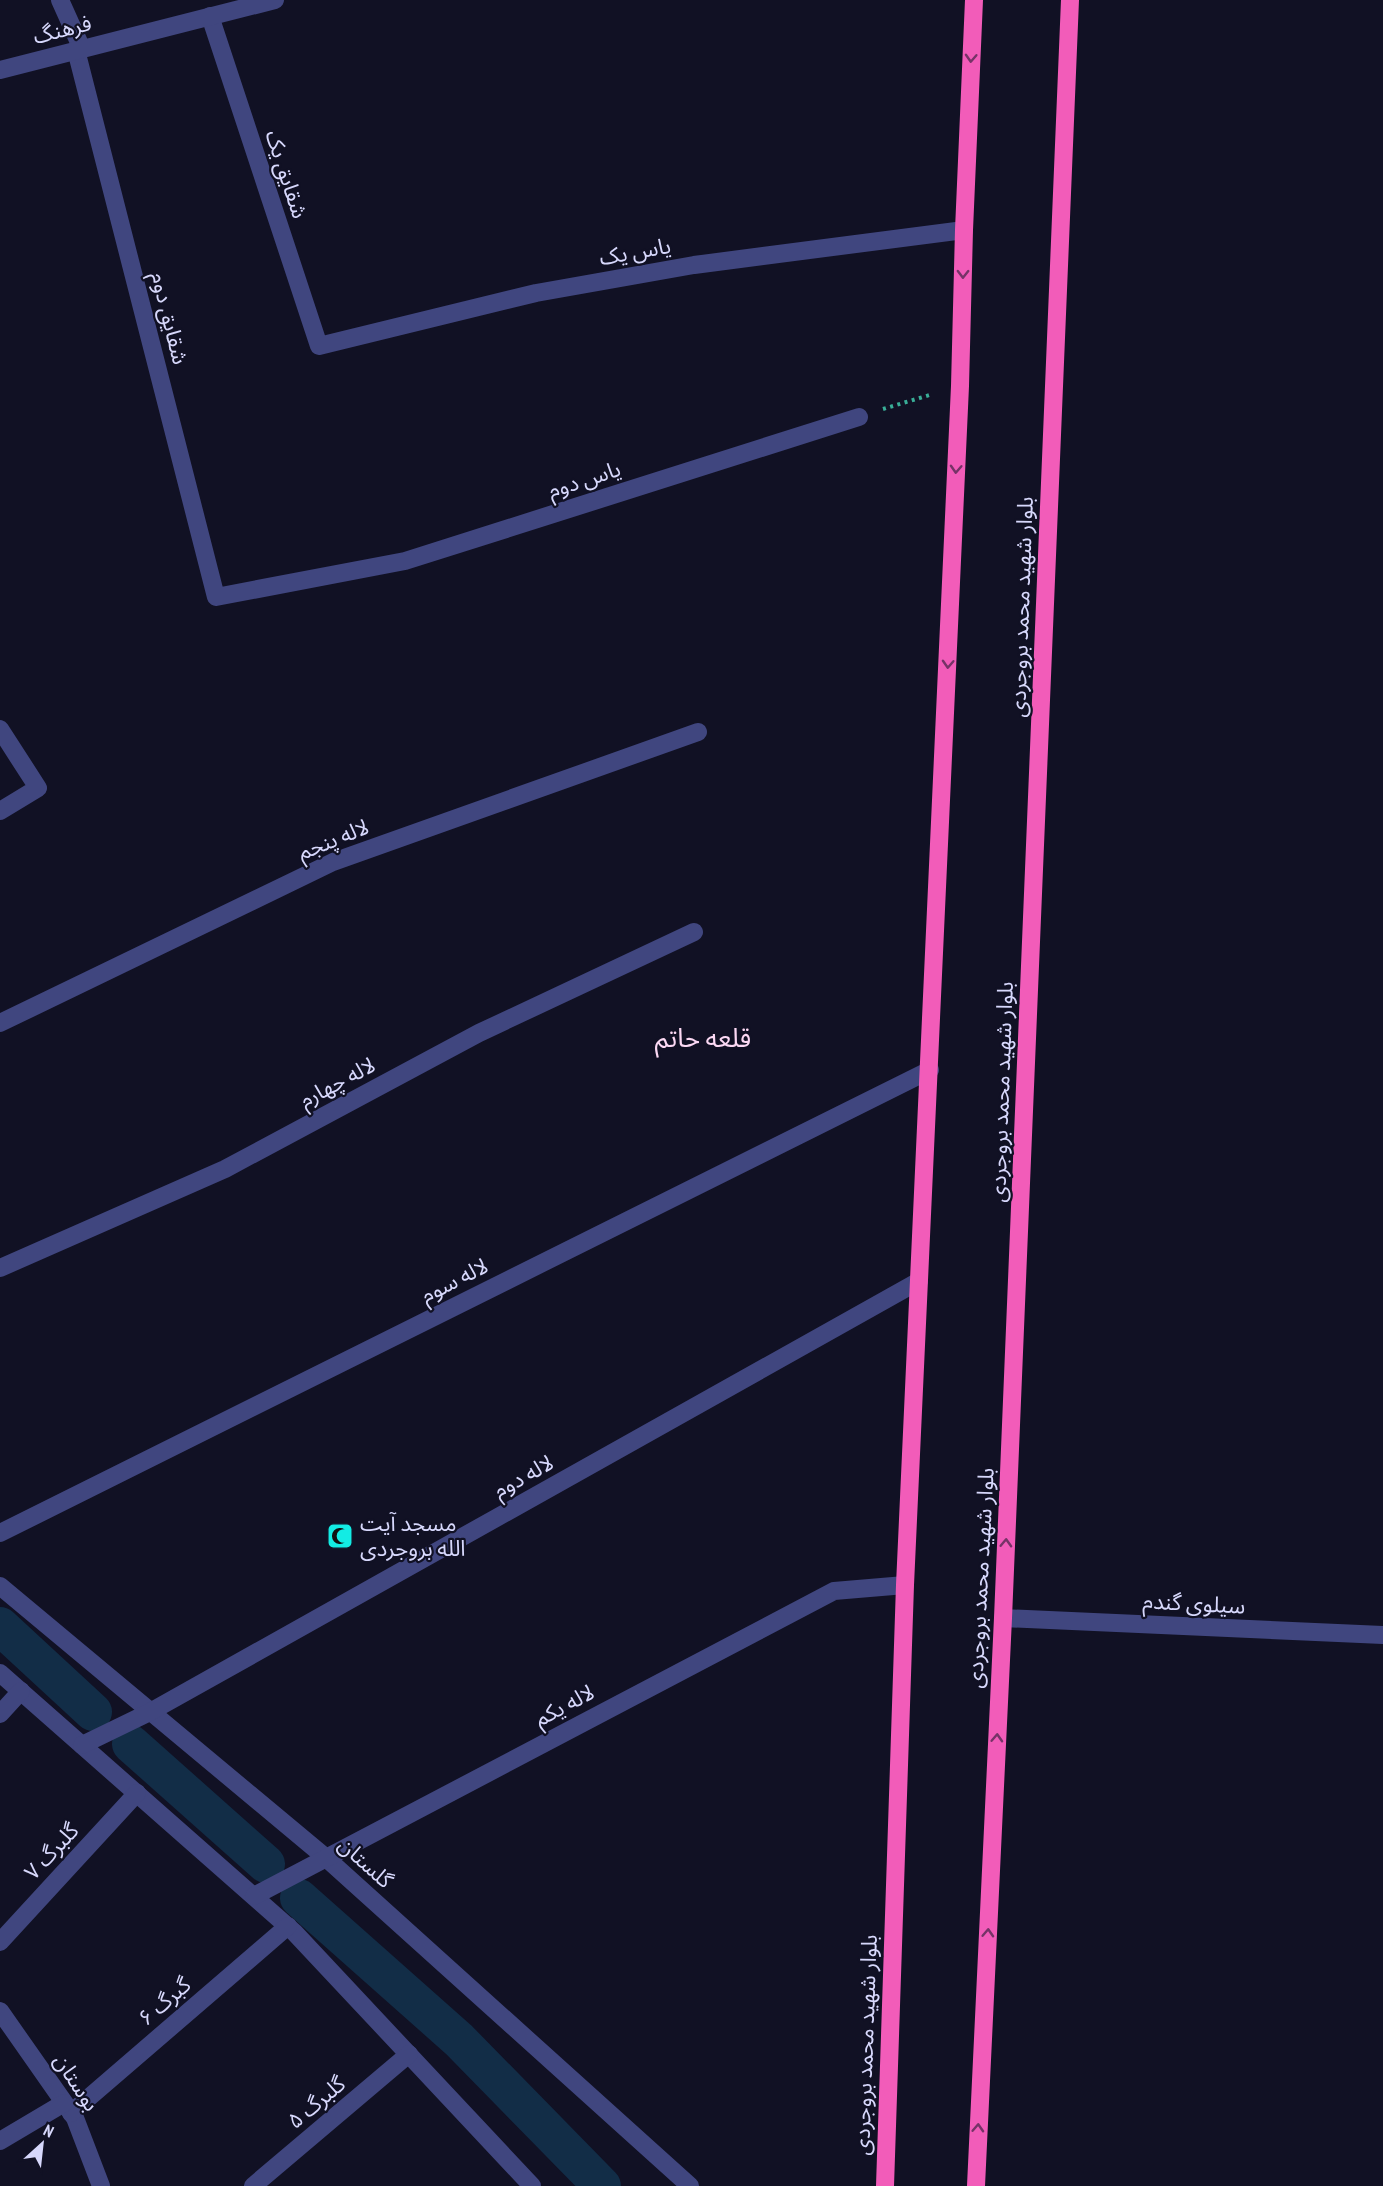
<svg xmlns="http://www.w3.org/2000/svg" width="1383" height="2186" font-family="'PT Sans Narrow','Noto Sans Arabic',sans-serif">
<rect width="100%" height="100%" fill="#111124"/>
<g fill="none" stroke-linecap="round" stroke-linejoin="round">
<g stroke="#122d47" stroke-width="38">
<polyline points="0,1626 93,1712"/>
<polyline points="131,1744 266,1864"/>
<polyline points="299,1898 459,2040 602,2186"/>
</g>
<polyline stroke="#39ae97" stroke-width="4" stroke-dasharray="3 4.5" stroke-linecap="butt" points="883,409 933,394"/>
<g stroke="#40467f" stroke-width="18">
<polyline points="60,0 82,49"/>
<polyline points="210,16 319,346 536,293 694,265 964,230"/>
<polyline points="76,50 216,597 405,561 859,417"/>
<polyline points="0,70 275,0"/>
<polyline points="0,729 38,788 0,811"/>
<polyline points="0,1023 333,862 698,732"/>
<polyline points="0,1268 225,1169 479,1033 694,932"/>
<polyline points="0,1533 930,1070"/>
<polyline points="0,1586 325,1857 690,2186"/>
<polyline points="1003,1618 1383,1635"/>
<polyline points="0,1673 294,1932 532,2186"/>
<polyline points="0,1714 21,1691"/>
<polyline points="82,1745 150,1712 919,1281"/>
<polyline points="254,1896 834,1591 905,1585"/>
<polyline points="0,1942 137,1793"/>
<polyline points="0,2011 75,2118 101,2186"/>
<polyline points="71,2113 288,1926"/>
<polyline points="0,2141 64,2103"/>
<polyline points="253,2186 409,2054"/>
</g>
<g stroke="#f25cb9" stroke-width="18">
<polyline points="885,2186 905,1585 960,386 964,230 974,0"/>
<polyline points="976,2186 1003,1618 1070,0"/>
</g>
</g>
<defs><path id="oneway-chevron" d="M-2-3.5L2.5 0L-2 3.5" fill="none" stroke-width="1.6" stroke-linecap="round" stroke-linejoin="round" transform="scale(1.5)"/></defs>
<g stroke="#763367">
<use href="#oneway-chevron" transform="translate(971 58) rotate(93)"/>
<use href="#oneway-chevron" transform="translate(963 274) rotate(91)"/>
<use href="#oneway-chevron" transform="translate(956 469) rotate(93)"/>
<use href="#oneway-chevron" transform="translate(948 664) rotate(93)"/>
<use href="#oneway-chevron" transform="translate(1006 1543) rotate(-88)"/>
<use href="#oneway-chevron" transform="translate(997 1738) rotate(-87)"/>
<use href="#oneway-chevron" transform="translate(988 1933) rotate(-87)"/>
<use href="#oneway-chevron" transform="translate(978 2128) rotate(-87)"/>
</g>
<defs>
<g id="mosque-square" transform="scale(1.35)"><rect x="-9" y="-9" width="18" height="18" rx="4" fill="#13ece4" stroke="#111124"/><path d="M3.5-4.9A6 6 0 1 0 3.5 4.9A5 5 0 1 1 3.5-4.9Z" fill="#111"/></g>
</defs>
<g fill-rule="evenodd">
<use href="#mosque-square" x="340" y="1536"/>
</g>
<g text-anchor="middle" stroke-width="4.5" stroke-linejoin="round" paint-order="stroke">
<g font-size="22" fill="#d7d8fc" stroke="#111124">
<text transform="translate(62 29) rotate(-14)" y="8">فرهنگ</text>
<text transform="translate(287 174) rotate(72)" y="8">شقایق یک</text>
<text transform="translate(635 251) rotate(-10)" y="8">یاس یک</text>
<text transform="translate(170 318) rotate(76)" y="8">شقایق دوم</text>
<text transform="translate(584 479) rotate(-18)" y="8">یاس دوم</text>
<text transform="translate(1021 607) rotate(-88)" y="8">بلوار شهید محمد بروجردی</text>
<text transform="translate(333 839) rotate(-22)" y="8">لاله پنجم</text>
<text transform="translate(337 1082) rotate(-28)" y="8">لاله چهارم</text>
<text transform="translate(1001 1092) rotate(-88)" y="8">بلوار شهید محمد بروجردی</text>
<text transform="translate(454 1280) rotate(-27)" y="8">لاله سوم</text>
<text transform="translate(523 1476) rotate(-29)" y="8">لاله دوم</text>
<text transform="translate(980 1578) rotate(-87)" y="8">بلوار شهید محمد بروجردی</text>
<text transform="translate(1194 1603) rotate(3)" y="8">سیلوی گندم</text>
<text transform="translate(564 1705) rotate(-28)" y="8">لاله یکم</text>
<text transform="translate(51 1851) rotate(-47)" y="8">گلبرگ ۷</text>
<text transform="translate(366 1862) rotate(42)" y="8">گلستان</text>
<text transform="translate(164 2001) rotate(-41)" y="8">گبرگ ۶</text>
<text transform="translate(865 2045) rotate(-88)" y="8">بلوار شهید محمد بروجردی</text>
<text transform="translate(77 2082) rotate(57)" y="8">بوستان</text>
<text transform="translate(316 2102) rotate(-40)" y="8">گلبرگ ۵</text>
</g>
<g font-size="22" fill="#d7d8fc" stroke="#111124" text-anchor="start">
<text x="360" y="1531">مسجد آیت<tspan x="360" dy="25">الله بروجردی</tspan></text>
</g>
<g font-size="26" fill="#fcd9f4" stroke="#111124">
<text x="703" y="1047">قلعه حاتم</text>
</g>
</g>
<g transform="translate(42 2144) rotate(27)" stroke="#111124" stroke-width="4.5" paint-order="stroke">
<path d="M0-4.5L10 22L0 15L-10 22Z" fill="#d7d8fc"/>
<text y="-9" font-size="16" font-weight="bold" text-anchor="middle" fill="#d7d8fc">N</text>
</g>
</svg>
